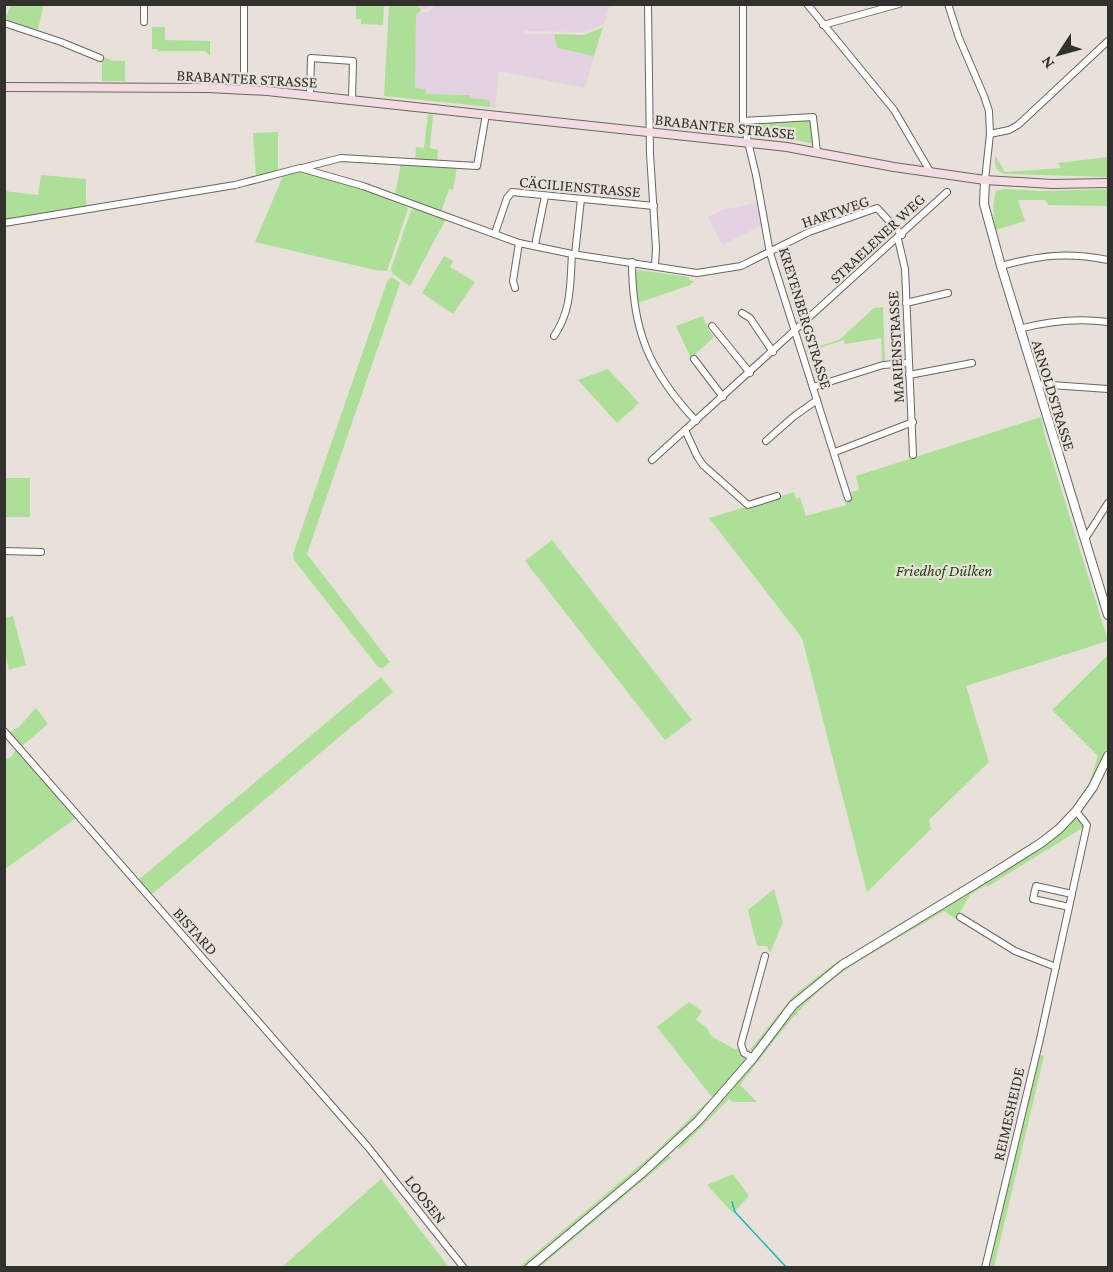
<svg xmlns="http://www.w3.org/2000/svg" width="1113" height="1272" font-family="'Crimson Pro',serif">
<rect width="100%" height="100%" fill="#e7e1da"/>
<g fill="#e4d2e2">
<polygon points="416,5 610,5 604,24 583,32 524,31 525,34 554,34 557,48 594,56 585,88 499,71 495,108 490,107 490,102 470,98 470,95 426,94 414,88 416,14 428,12 434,7 433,5 427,9 421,9 416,7"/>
<polygon points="756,203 761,226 722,245 708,217 722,210"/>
</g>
<g fill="#aedf99">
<polygon points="40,5 43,6 38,30 5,19 11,5"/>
<polygon points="356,5 384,5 383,25 361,24 361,19 356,19"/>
<polygon points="389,5 416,5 417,7 421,9 420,12 416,14 415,88 426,89 426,94 470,95 470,98 488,100 490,102 490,107 384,96"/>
<polygon points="152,27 165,27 165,40 210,41 210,56 205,51 158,51 157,49 152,49"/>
<polygon points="603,27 594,56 557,48 554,34 584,35"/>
<polygon points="104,57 113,61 125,61 125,81 102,81 102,61"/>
<polygon points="428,114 433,115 430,148 438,150 437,162 415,160 416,147 424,148"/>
<polygon points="811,120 814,144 787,138 757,137 757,122"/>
<polygon points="278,132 278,172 256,178 253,133"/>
<path d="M995,155L1005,172L1061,168L1058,163L1108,157V177L1004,174C995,171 994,163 995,155Z"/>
<polygon points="401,163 457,167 453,190 449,189 441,212 395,195"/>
<polygon points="300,172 362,188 406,204 408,209 387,271 375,270 255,242 283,176"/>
<polygon points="41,175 86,179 86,207 5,220 4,191 38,195"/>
<path d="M1005,189L1041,191L1108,189V206L1048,205L1045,200H1018L1025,221L996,230C993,216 992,205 996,191Z"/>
<polygon points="416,208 446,219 410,286 393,274 391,269 411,210"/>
<polygon points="444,256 453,261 450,267 475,282 453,314 422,293"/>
<polygon points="638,270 689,277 689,280 694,281 690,285 638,303 636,273"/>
<polygon points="392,277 400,283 307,554 390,662 383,668 378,667 294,560 293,554 388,279"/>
<polygon points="883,307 885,362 882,362 881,338 845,344 844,340 807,352 806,350 839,340 874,308"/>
<polygon points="703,316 708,329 714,337 691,358 676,326"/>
<polygon points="608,369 639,403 617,423 578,380"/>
<polygon points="1041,417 1045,436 1108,641 966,686 989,762 929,820 931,829 867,892 802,638 709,518 794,492 796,499 800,497 806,516 846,505 844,499 852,497 851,492 859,490 856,476"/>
<rect x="5" y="478" width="25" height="39"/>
<polygon points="552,540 692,720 665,740 525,561"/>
<polygon points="13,616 26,665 9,670 5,653 5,618"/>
<path d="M1108,655V748L1102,764L1086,793L1063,821L1036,844L884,936L881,935L1036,842C1053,827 1074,811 1085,791C1091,780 1094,767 1098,756L1052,710Z"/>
<polygon points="381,677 393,692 151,895 138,880"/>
<polygon points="36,708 48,724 22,746 10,732 19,727"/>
<polygon points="16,749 76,818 5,869 4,761 12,756"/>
<path d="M1074,819L1079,820L1084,827L987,887L986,885L970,895L956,919L944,911C904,936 854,960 820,990C789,1018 765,1053 740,1085L757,1102H733L729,1099L679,1150L678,1145L717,1106L790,1015L809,995L848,965Z"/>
<polygon points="774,889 783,922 770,953 767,946 757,946 748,910"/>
<polygon points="872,941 873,943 817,981 755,1051 749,1051 793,996 831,966"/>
<polygon points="689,1002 702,1011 696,1020 707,1028 711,1036 736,1050 737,1048 744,1056 745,1063 717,1097 712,1097 657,1027"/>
<polygon points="1040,1055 1044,1056 994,1267 988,1268"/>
<polygon points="709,1100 710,1105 657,1155 523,1267 518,1268 652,1155"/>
<polygon points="666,1155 671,1157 540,1267 533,1268"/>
<polygon points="733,1174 749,1196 733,1213 707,1185"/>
<polygon points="381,1179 448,1266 447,1267 282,1267"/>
</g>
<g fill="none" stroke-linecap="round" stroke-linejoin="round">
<polyline stroke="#1ab3bf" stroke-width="1.5" points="732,1202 735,1212 787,1268"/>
<g stroke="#6a655f" stroke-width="8">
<g id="minor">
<polyline points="144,4 144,22"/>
<polyline points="648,4 650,154 656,248 655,266"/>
<polyline points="743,4 743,121 756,175 770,253 848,498"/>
<polyline points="807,4 894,110 931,173"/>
<polyline points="948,4 959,38 984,96 989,111 990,134 985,180"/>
<polyline points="4,23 61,42 100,58"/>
<polyline points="823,25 899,4"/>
<polyline points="244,90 244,4"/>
<polyline points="310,96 311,58 353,61 352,100"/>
<polyline points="743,121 813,117 817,152"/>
<polyline points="990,134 1009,130 1018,125 1108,41"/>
<polyline points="302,168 341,158 477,166 486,114"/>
<polyline points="4,223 235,185 300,168 363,186 519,243 572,254 697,273 741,266 809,232 877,208 902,235"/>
<polyline points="495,233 507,198 512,192 654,206"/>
<polyline points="898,239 905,269 913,455"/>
<polyline points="535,245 545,196"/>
<polyline points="575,254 581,199"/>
<path d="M632,262C632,330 649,371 696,421"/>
<path d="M1001,266C1041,255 1067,252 1108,260"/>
<polyline points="515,288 513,281 519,243"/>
<polyline points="906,303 948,293"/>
<polyline points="742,313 750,318 773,352"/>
<polyline points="712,326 750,373"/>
<path d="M1019,329C1049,321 1077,318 1108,322"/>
<path d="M554,336C572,310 570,284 572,254"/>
<polyline points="694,359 723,397"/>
<polyline points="909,375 972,363"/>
<polyline points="1037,384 1108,389"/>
<polyline points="813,387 883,365 908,363"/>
<polyline points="685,430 697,456 703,465 748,505 777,496"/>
<polyline points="766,441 793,417 817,400"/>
<polyline points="835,452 913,422"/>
<polyline points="652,460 947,192"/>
<polyline points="1085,539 1108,503"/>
<polyline points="4,551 41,552"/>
<polyline points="4,731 368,1147 464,1268"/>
<polyline points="1069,907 1033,899 1036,886 1072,894"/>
<polyline points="960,917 1015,951 1056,967"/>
<polyline points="753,1058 744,1053 741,1044 765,956"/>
<polyline points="985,1268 1040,1039 1087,825 1076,811"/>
</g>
</g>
<g stroke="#6a655f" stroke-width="10">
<g id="tertiary">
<polyline points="985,180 984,204 1001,266 1108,615"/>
<polyline points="529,1268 641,1174 698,1121 753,1058 793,1005 842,965 995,872 1041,843 1059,829 1076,811 1093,787 1108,756"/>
</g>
</g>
<g stroke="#6a655f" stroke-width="10">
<polyline id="secondary" points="4,87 208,88 267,91 787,147 894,167 985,180 1052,184 1108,183"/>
</g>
<use href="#minor" stroke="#fff" stroke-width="6"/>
<use href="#tertiary" stroke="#fff" stroke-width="8"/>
<use href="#secondary" stroke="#f2dbe1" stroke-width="8"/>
</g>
<g text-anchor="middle" stroke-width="4.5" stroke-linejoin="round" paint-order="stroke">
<g font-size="16" fill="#33312e" stroke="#e7e1da">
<text transform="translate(247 78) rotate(3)" y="6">BRABANTER STRASSE</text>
<text transform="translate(725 126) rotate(6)" y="6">BRABANTER STRASSE</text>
<text transform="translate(580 186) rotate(5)" y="6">CÄCILIENSTRASSE</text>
<text transform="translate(835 211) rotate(-19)" y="6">HARTWEG</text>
<text transform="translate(877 238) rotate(-43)" y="6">STRAELENER WEG</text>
<text transform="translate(806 318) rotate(73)" y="6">KREYENBERGSTRASSE</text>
<text transform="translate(895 347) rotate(-93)" y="6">MARIENSTRASSE</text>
<text transform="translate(1054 395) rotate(73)" y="6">ARNOLDSTRASSE</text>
<text transform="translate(196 931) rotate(48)" y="6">BISTARD</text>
<text transform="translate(1008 1114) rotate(-77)" y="6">REIMESHEIDE</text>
<text transform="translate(426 1199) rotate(52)" y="6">LOOSEN</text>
</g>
<g font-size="16" font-style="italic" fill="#1d3e0a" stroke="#e7e1da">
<text x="944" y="576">Friedhof Dülken</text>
</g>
</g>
<rect width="1113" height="1272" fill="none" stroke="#33312e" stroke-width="12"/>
<g transform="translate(1059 54) rotate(234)" stroke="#e7e1da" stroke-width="4.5" paint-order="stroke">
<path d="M0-4.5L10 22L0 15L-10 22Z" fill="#33312e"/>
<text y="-9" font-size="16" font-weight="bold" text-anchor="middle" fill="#33312e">N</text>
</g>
</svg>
